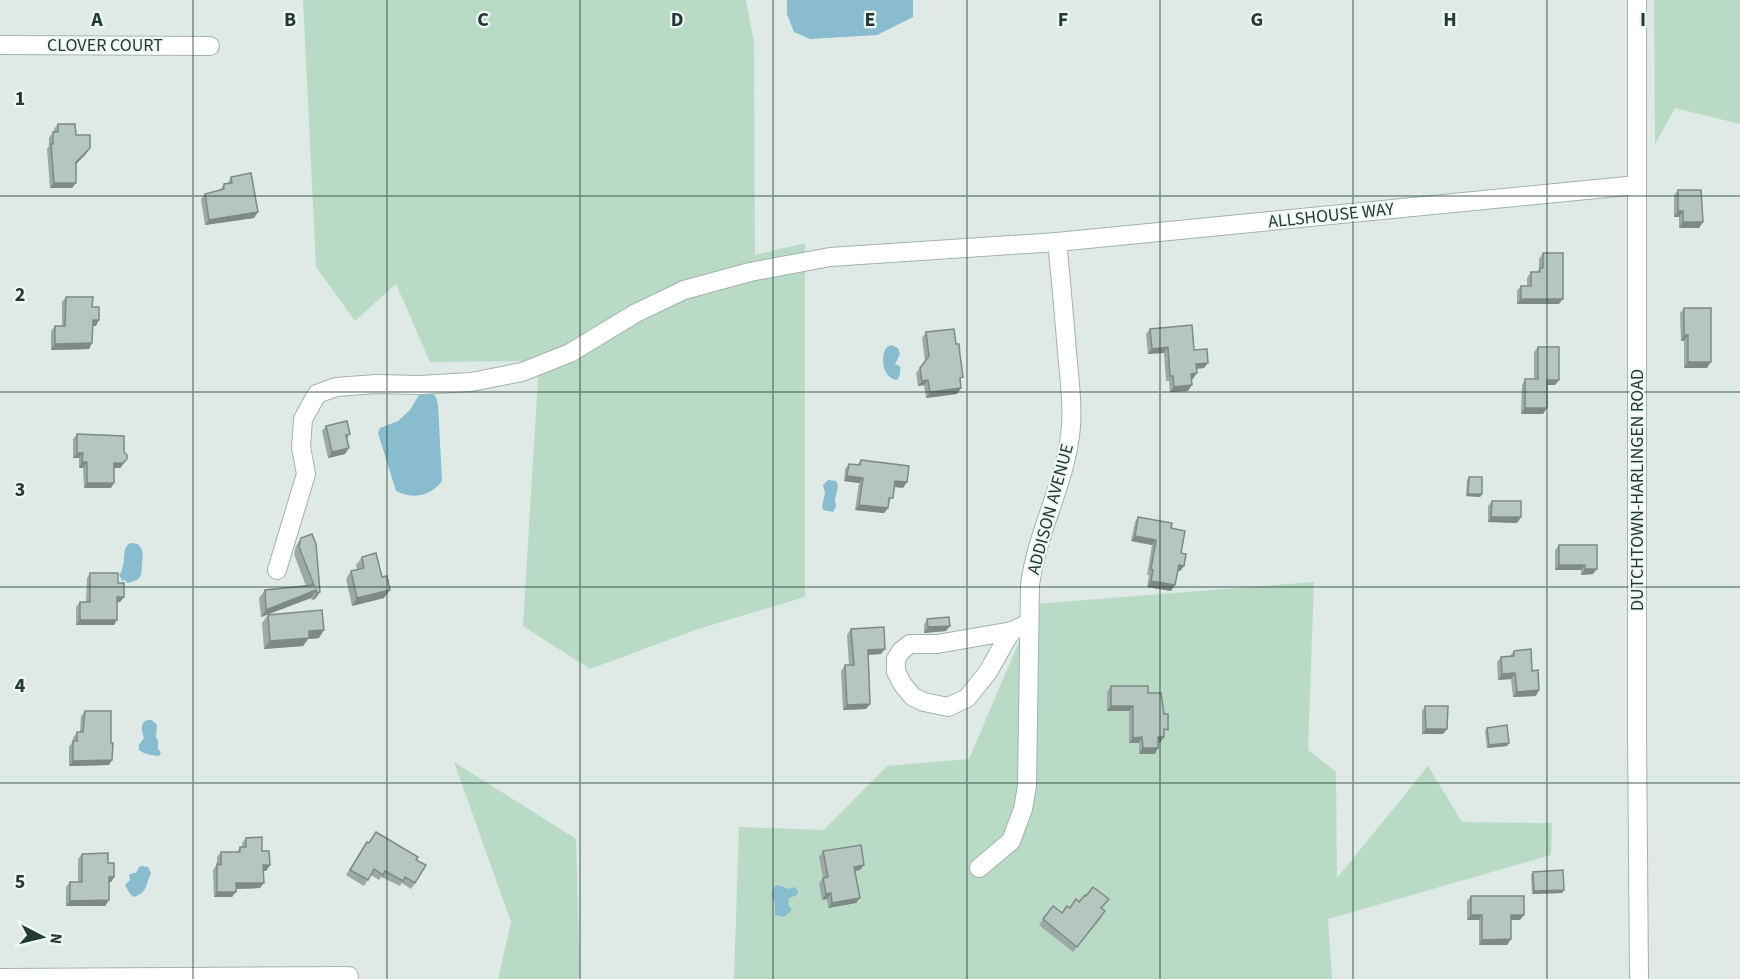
<svg xmlns="http://www.w3.org/2000/svg" width="1740" height="979" font-family="'Source Sans 3',sans-serif">
<rect width="100%" height="100%" fill="#dfeae6"/>
<g fill="#b9dbc5">
<polygon points="303,0 746,0 754,43 755,255 805,243 805,597 698,629 590,669 523,626 539,361 430,362 396,284 355,321 316,267"/>
<polygon points="1654,0 1740,0 1740,124 1675,108 1655,144"/>
<polygon points="1314,582 1308,750 1336,772 1337,878 1428,766 1462,822 1552,823 1551,855 1328,919 1332,979 734,979 739,827 824,830 887,766 969,759 1035,604"/>
<polygon points="454,762 576,839 580,979 498,979 511,922"/>
</g>
<g fill="#88bcce">
<polygon points="787,0 913,0 913,17 877,35 810,39 794,32 787,14"/>
<path d="M891,345L898,348L900,354L895,364L900,366C901,370 900,377 897,380C883,378 880,359 886,348Z"/>
<path d="M428,388L436,397L438,405L442,481C430,496 414,500 396,491L378,433L380,428L398,421L410,410L422,390Z"/>
<path d="M828,480L836,481C840,488 836,492 835,499C835,501 836,503 836,506L833,512L823,510L822,506L825,493L823,485Z"/>
<path d="M131,543L138,544C144,551 143,554 142,562C141,574 144,580 127,583L125,580L122,581L119,574L121,573C122,568 124,564 124,559C125,551 123,547 131,543Z"/>
<path d="M148,720H152L157,725L156,737L158,741V749L161,752L159,756C152,755 146,755 139,750V745L144,738C142,730 139,723 148,720Z"/>
<path d="M142,866L148,867L151,873C145,886 148,892 134,897L130,894L125,885L130,880L129,875L133,873H136L139,867Z"/>
<polygon points="777,885 789,889 795,887 798,891 797,895 789,898 788,904 792,910 784,917 775,915 775,903 771,895 775,886"/>
</g>
<g fill="none" stroke-linecap="round" stroke-linejoin="round">
<g stroke="#a2b2ae" stroke-width="20">
<g id="minor">
<polyline points="1637,0 1637,730 1639,979"/>
<polyline points="0,45 210,46"/>
<polyline points="277,570 306,474 301,447 303,419 317,394 336,387 376,384 420,385 471,382 522,372 570,353 636,313 684,290 750,272 830,257 1057,242 1637,185"/>
<polyline points="1012,631 937,644 910,644 901,651 896,659 896,672 903,685 913,697 924,702 948,707 967,698 988,672 1006,640 1012,631 1029,623"/>
<path d="M979,868L1011,841L1023,809L1027,786L1030,585C1037,530 1067,481 1071,426C1073,402 1069,376 1067,352C1064,316 1061,279 1057,242"/>
<polyline points="0,978 349,976"/>
</g>
</g>
<use href="#minor" stroke="#fff" stroke-width="18"/>
</g>
<g fill="#9ca9a5">
<polygon points="58,124 76,135 86,154 76,164 76,183 72,188 50,188 47,149 49,146 49,138 53,132 54,132 54,129"/>
<polygon points="231,177 254,218 205,225 201,199 205,194 220,190 224,184 228,183"/>
<polygon points="1678,190 1703,222 1699,228 1679,228 1679,217 1674,217 1674,195"/>
<polygon points="1543,253 1559,304 1517,304 1517,291 1521,286 1527,286 1527,278 1531,272 1537,272 1539,269 1539,259"/>
<polygon points="66,297 92,307 96,326 93,326 92,343 89,349 51,350 51,331 55,326 62,326 62,302"/>
<polygon points="1684,308 1707,368 1684,368 1684,341 1681,341 1680,313"/>
<polygon points="1150,329 1194,350 1208,363 1204,368 1196,369 1193,379 1191,379 1188,391 1170,392 1169,381 1166,381 1164,353 1148,354 1146,334"/>
<polygon points="926,332 960,381 961,388 957,394 926,398 924,385 918,386 916,373 925,361 922,338"/>
<polygon points="1538,347 1559,380 1555,385 1547,385 1543,414 1521,414 1522,385 1525,379 1534,379 1534,352"/>
<polygon points="326,426 350,434 347,439 345,454 328,458 322,431"/>
<polygon points="77,434 123,465 120,468 114,468 111,488 84,488 83,468 79,468 79,458 73,458 73,439"/>
<polygon points="861,460 903,488 894,487 889,504 888,504 888,508 884,513 855,510 859,483 844,481 845,469 849,464 857,465"/>
<polygon points="1469,477 1482,494 1480,497 1466,496 1467,480"/>
<polygon points="1492,501 1521,517 1517,523 1488,522 1488,506"/>
<polygon points="1138,517 1171,528 1181,553 1184,566 1180,571 1178,571 1171,591 1147,587 1149,575 1147,575 1152,545 1131,541 1135,522"/>
<polygon points="301,538 320,592 315,599 312,600 311,598 261,617 259,598 265,590 306,586 294,554 296,546"/>
<polygon points="1559,545 1597,545 1593,574 1581,575 1581,570 1555,570 1555,550"/>
<polygon points="362,557 384,598 352,606 346,579 351,571 357,570 356,565"/>
<polygon points="90,573 118,583 124,597 120,602 117,602 114,625 76,625 76,607 80,602 86,602 87,578"/>
<polygon points="268,615 319,638 308,639 303,646 264,649 262,623"/>
<polygon points="927,619 946,631 924,633 924,625"/>
<polygon points="851,629 881,654 868,655 870,704 866,709 843,710 841,671 845,665 849,665 847,635"/>
<polygon points="1514,651 1532,671 1536,696 1513,697 1511,679 1498,680 1497,662 1501,657 1510,656"/>
<polygon points="1111,686 1148,693 1164,735 1160,743 1158,743 1155,754 1139,754 1139,743 1129,743 1129,711 1107,711 1107,692"/>
<polygon points="1425,706 1447,729 1443,734 1422,734 1422,711"/>
<polygon points="85,711 111,743 112,760 109,765 69,766 69,747 73,741 73,738 77,732 80,732 81,716"/>
<polygon points="1487,728 1509,743 1507,746 1487,748 1485,731"/>
<polygon points="246,838 262,851 270,865 266,871 263,871 260,888 236,889 232,897 214,897 213,870 217,864 217,857 221,852 237,852 240,847 242,847 242,843"/>
<polygon points="363,847 416,860 415,883 411,889 402,883 400,886 381,877 379,880 371,875 364,886 346,875"/>
<polygon points="823,851 864,865 860,870 855,871 860,898 856,903 828,908 827,899 822,900 819,883 823,878 819,857"/>
<polygon points="82,854 108,863 114,877 111,882 109,882 109,900 105,906 66,906 66,887 70,882 78,882 78,859"/>
<polygon points="1533,872 1564,890 1562,893 1532,894 1531,875"/>
<polygon points="1471,896 1520,920 1511,920 1511,939 1507,945 1479,945 1479,920 1467,920 1467,901"/>
<polygon points="1079,902 1102,908 1102,917 1073,952 1039,925 1043,919 1062,913"/>
</g>
<g fill="#7f8a86">
<polygon points="90,148 86,154 72,168 76,162"/>
<polygon points="54,183 76,183 72,188 50,188"/>
<polygon points="1678,211 1683,211 1679,217 1674,217"/>
<polygon points="258,212 254,218 205,225 209,220"/>
<polygon points="1683,222 1703,222 1699,228 1679,228"/>
<polygon points="1521,299 1563,299 1559,304 1517,304"/>
<polygon points="93,320 99,320 96,326 89,326"/>
<polygon points="1684,335 1688,335 1684,341 1681,341"/>
<polygon points="92,343 89,349 51,350 55,344"/>
<polygon points="1168,347 1164,353 1148,354 1152,349"/>
<polygon points="1688,362 1711,362 1707,368 1684,368"/>
<polygon points="1208,363 1204,368 1192,369 1196,364"/>
<polygon points="1197,373 1193,379 1187,380 1191,374"/>
<polygon points="928,380 924,385 918,386 922,381"/>
<polygon points="1547,380 1559,380 1555,385 1543,385"/>
<polygon points="1192,385 1188,391 1170,392 1174,387"/>
<polygon points="961,388 957,394 926,398 930,392"/>
<polygon points="1525,408 1547,408 1543,414 1521,414"/>
<polygon points="349,448 345,454 328,458 332,452"/>
<polygon points="77,453 83,453 79,458 73,458"/>
<polygon points="127,459 120,468 111,468 114,463"/>
<polygon points="82,462 87,462 83,468 79,468"/>
<polygon points="847,476 863,478 859,483 844,481"/>
<polygon points="895,481 907,482 903,488 891,486"/>
<polygon points="87,483 114,483 111,488 84,488"/>
<polygon points="1468,494 1482,494 1480,497 1466,496"/>
<polygon points="859,505 888,508 884,513 855,510"/>
<polygon points="1491,517 1521,517 1517,523 1488,522"/>
<polygon points="1135,536 1156,540 1152,545 1131,541"/>
<polygon points="1179,565 1184,566 1180,571 1175,570"/>
<polygon points="1559,565 1585,565 1581,570 1555,570"/>
<polygon points="1585,569 1597,569 1593,574 1581,575"/>
<polygon points="1151,581 1175,585 1171,591 1147,587"/>
<polygon points="316,590 311,598 261,617 266,610"/>
<polygon points="390,590 384,598 352,606 357,598"/>
<polygon points="320,592 315,599 312,600 317,593"/>
<polygon points="117,597 124,597 120,602 114,602"/>
<polygon points="80,620 117,620 114,625 76,625"/>
<polygon points="950,626 946,631 924,633 928,627"/>
<polygon points="324,630 319,638 308,639 303,646 264,649 270,641 309,631"/>
<polygon points="885,649 881,654 864,655 868,650"/>
<polygon points="1515,673 1511,679 1498,680 1502,674"/>
<polygon points="1539,690 1536,696 1513,697 1517,692"/>
<polygon points="870,704 866,709 843,710 847,705"/>
<polygon points="1111,706 1133,706 1129,711 1107,711"/>
<polygon points="1426,729 1447,729 1443,734 1422,734"/>
<polygon points="1142,737 1139,743 1129,743 1133,738"/>
<polygon points="1158,737 1164,737 1160,743 1155,743"/>
<polygon points="1509,743 1507,746 1487,748 1489,745"/>
<polygon points="1143,748 1158,748 1155,754 1139,754"/>
<polygon points="112,760 109,765 69,766 73,761"/>
<polygon points="263,865 270,865 266,871 259,871"/>
<polygon points="864,865 860,870 850,872 854,867"/>
<polygon points="109,877 114,877 111,882 105,882"/>
<polygon points="236,883 264,883 260,888 232,889"/>
<polygon points="1564,890 1562,893 1532,894 1534,891"/>
<polygon points="217,892 236,892 232,897 214,897"/>
<polygon points="831,893 827,899 822,900 826,894"/>
<polygon points="860,898 856,903 828,908 832,903"/>
<polygon points="109,900 105,906 66,906 70,901"/>
<polygon points="1471,915 1482,915 1479,920 1467,920"/>
<polygon points="1511,915 1524,915 1520,920 1508,920"/>
<polygon points="1511,939 1507,945 1479,945 1482,940"/>
</g>
<g fill="#b5c5c0" stroke="#7f8a86" stroke-width="1.5">
<polygon points="58,124 75,124 76,135 90,135 90,148 76,162 76,183 54,183 51,144 53,144 53,132 58,132"/>
<polygon points="251,173 258,212 209,220 205,194 224,189 224,184 232,183 231,177"/>
<polygon points="1678,190 1701,190 1703,222 1683,222 1683,211 1678,211"/>
<polygon points="1543,253 1563,253 1563,299 1521,299 1521,286 1531,286 1531,272 1540,272 1540,268 1543,268"/>
<polygon points="66,297 93,297 92,307 99,307 99,320 93,320 92,343 55,344 55,326 65,326"/>
<polygon points="1684,308 1711,308 1711,362 1688,362 1688,335 1684,335"/>
<polygon points="1192,325 1194,350 1207,349 1208,363 1196,364 1197,373 1191,374 1192,385 1174,387 1173,376 1170,376 1168,347 1152,349 1150,329"/>
<polygon points="954,329 956,344 959,344 960,355 963,377 960,378 961,388 930,392 928,380 922,381 920,368 929,356 926,332"/>
<polygon points="1538,347 1559,347 1559,380 1547,380 1547,408 1525,408 1525,379 1538,379"/>
<polygon points="347,421 350,434 346,435 349,448 332,452 326,426"/>
<polygon points="77,434 124,436 124,452 127,455 127,459 123,463 114,463 114,483 87,483 87,462 82,462 83,453 77,453"/>
<polygon points="861,460 909,466 907,482 895,481 893,498 889,498 888,508 859,505 863,478 847,476 849,464 860,465"/>
<polygon points="1469,477 1482,477 1482,494 1468,494"/>
<polygon points="1492,501 1521,501 1521,517 1491,517"/>
<polygon points="1138,517 1172,523 1171,528 1185,531 1181,553 1186,554 1184,566 1179,565 1175,585 1151,581 1153,570 1151,569 1156,540 1135,536"/>
<polygon points="312,534 316,544 320,592 317,593 316,590 266,610 265,590 314,585 299,547 301,538"/>
<polygon points="1559,545 1597,545 1597,569 1585,569 1585,565 1559,565"/>
<polygon points="376,553 382,577 387,576 390,590 357,598 351,571 364,568 362,557"/>
<polygon points="90,573 118,573 118,583 124,583 124,597 117,597 117,620 80,620 80,602 90,602"/>
<polygon points="322,610 324,630 309,631 309,638 270,641 268,615"/>
<polygon points="949,617 950,626 928,627 927,619"/>
<polygon points="884,627 885,649 868,650 870,704 847,705 845,665 854,665 851,629"/>
<polygon points="1531,649 1532,671 1538,670 1539,690 1517,692 1515,673 1502,674 1501,657 1514,656 1514,651"/>
<polygon points="1111,686 1148,686 1148,693 1161,693 1164,714 1168,714 1168,730 1164,729 1164,737 1158,737 1158,748 1143,748 1142,737 1133,738 1133,706 1111,706"/>
<polygon points="1425,706 1448,706 1447,729 1426,729"/>
<polygon points="85,711 111,711 111,743 113,743 112,760 73,761 73,741 77,741 77,732 83,732"/>
<polygon points="1507,725 1509,743 1489,745 1487,728"/>
<polygon points="376,832 418,857 416,860 426,865 415,883 405,877 403,881 385,871 383,875 374,869 368,880 350,870 367,842 369,843"/>
<polygon points="262,837 262,851 269,851 270,865 263,865 264,883 236,883 236,892 217,892 217,864 221,865 221,852 240,852 240,847 246,847 246,838"/>
<polygon points="861,845 864,865 854,867 860,898 832,903 831,893 826,894 823,878 828,877 823,851"/>
<polygon points="108,853 108,863 114,863 114,877 109,877 109,900 70,901 70,882 82,882 82,854"/>
<polygon points="1563,870 1564,890 1534,891 1533,872"/>
<polygon points="1093,887 1109,899 1101,908 1105,911 1077,947 1043,919 1053,906 1062,913 1067,906 1070,908 1076,899 1079,902 1085,895 1086,896"/>
<polygon points="1471,896 1524,896 1524,915 1511,915 1511,939 1482,940 1482,915 1471,915"/>
</g>
<path fill="none" stroke="#213a36" stroke-width="1.5" stroke-opacity="0.55" d="M193,0V979M387,0V979M580,0V979M773,0V979M967,0V979M1160,0V979M1353,0V979M1547,0V979M0,196H1740M0,392H1740M0,587H1740M0,783H1740"/>
<g text-anchor="middle" stroke-width="4.5" stroke-linejoin="round" paint-order="stroke">
<g font-size="18" fill="#213a36" stroke="#f0f7f4">
<text x="105" y="51">CLOVER COURT</text>
<text transform="translate(1331 215) rotate(-6)" y="6">ALLSHOUSE WAY</text>
<text transform="translate(1637 490) rotate(-90)" y="6">DUTCHTOWN-HARLINGEN ROAD</text>
<text transform="translate(1050 509) rotate(-75)" y="6">ADDISON AVENUE</text>
</g>
</g>
<g font-size="20" text-anchor="middle" font-weight="bold" fill="#213a36" stroke="#f0f7f4" stroke-width="4.5" stroke-linejoin="round" paint-order="stroke">
<text x="97" y="26">A</text>
<text x="290" y="26">B</text>
<text x="483" y="26">C</text>
<text x="677" y="26">D</text>
<text x="870" y="26">E</text>
<text x="1063" y="26">F</text>
<text x="1257" y="26">G</text>
<text x="1450" y="26">H</text>
<text x="1643" y="26">I</text>
<text x="20" y="105">1</text>
<text x="20" y="301">2</text>
<text x="20" y="496">3</text>
<text x="20" y="692">4</text>
<text x="20" y="888">5</text>
</g>
<g transform="translate(42 937) rotate(97)" stroke="#f0f7f4" stroke-width="4.5" paint-order="stroke">
<path d="M0-4.5L10 22L0 15L-10 22Z" fill="#213a36"/>
<text y="-9" font-size="16" font-weight="bold" text-anchor="middle" fill="#213a36">N</text>
</g>
</svg>
